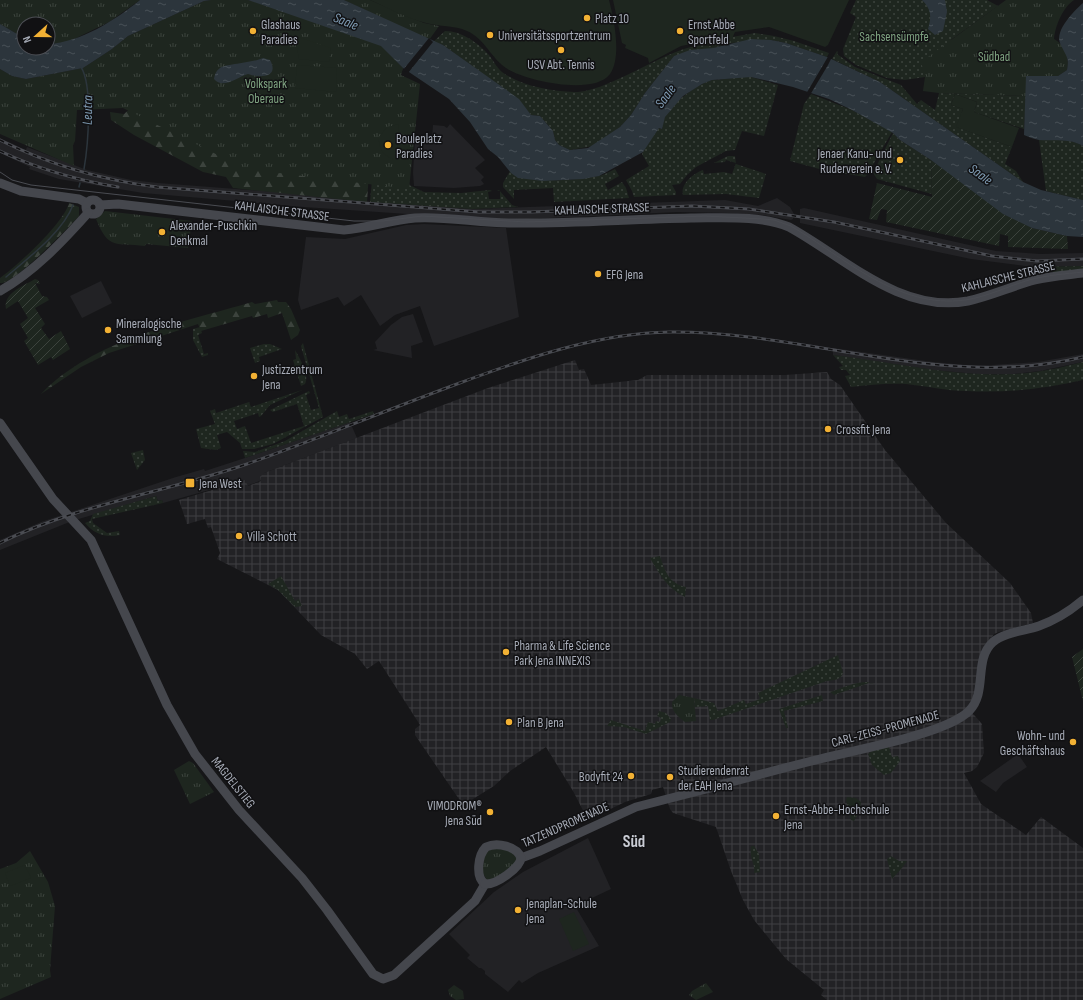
<svg xmlns="http://www.w3.org/2000/svg" width="1083" height="1000" font-family="'Sofia Sans Condensed',sans-serif">
<defs>
<pattern id="industrial-grid" width="8" height="8" patternUnits="userSpaceOnUse"><rect width="8" height="8" fill="#222225"/><path d="M0 4h8M4 0v8" fill="none" stroke="#3f3f43"/></pattern>
<pattern id="grass-dots" width="8" height="8" patternUnits="userSpaceOnUse"><rect width="8" height="8" fill="#1e261f"/><path d="M2 2h.1M6 6h.1" fill="none" stroke="#3c433d" stroke-width="1.8" stroke-linecap="round"/></pattern>
<pattern id="forest-firs" width="22" height="20" patternUnits="userSpaceOnUse"><rect width="22" height="20" fill="#1e261f"/><path d="M5 1l3.5 6h-7zM16 11l3.5 6h-7z" fill="#3c433d"/></pattern>
<pattern id="park-tufts" width="24" height="20" patternUnits="userSpaceOnUse"><rect width="24" height="20" fill="#1e261f"/><path d="M3 7l-1-3M5 7V3M7 7l1-3M15 17l-1-3M17 17v-4M19 17l1-3" fill="none" stroke="#3c433d"/></pattern>
<pattern id="garden-furrows" width="10" height="10" patternUnits="userSpaceOnUse"><rect width="10" height="10" fill="#1e261f"/><path d="M-1 1l2-2M0 10L10 0M9 11l2-2" fill="none" stroke="#3c433d"/></pattern>
<pattern id="water-ripples" width="26" height="14" patternUnits="userSpaceOnUse"><rect width="26" height="14" fill="#2c353c"/><path d="M2 4q2-2 4 0t4 0M15 11q2-2 4 0t4 0" fill="none" stroke="#485056"/></pattern>
</defs>
<rect width="100%" height="100%" fill="#161618"/>
<g fill="#222225">
<polygon points="450,124 485,160 475,168 484,177 481,180 484,184 480,186 454,188 414,186 413,173 415,138 432,139 433,125 444,126 447,128"/>
<polygon points="0,138 26,150 27,147 87,170 131,180 158,183 277,192 360,201 472,209 725,200 758,206 777,198 790,207 794,214 793,219 791,220 762,215 730,213 678,212 528,219 467,218 304,207 143,193 59,179 29,169 30,167 0,153"/>
<polygon points="804,208 996,251 1040,254 1083,253 1083,266 1033,267 971,259 800,223 800,209"/>
<polygon points="424,224 506,228 519,317 434,346 420,306 395,315 380,326 361,295 344,306 338,297 301,310 298,300 306,237 345,239 406,225"/>
<polygon points="101,281 112,303 82,318 70,296"/>
<polygon points="413,314 423,342 411,346 412,358 373,350 377,349 375,342 391,325 402,317"/>
<polygon points="833,348 933,362 977,366 1038,362 1083,354 1083,362 1040,371 1014,374 977,374 933,370 833,355"/>
<polygon points="350,422 357,438 264,473 262,480 247,486 245,480 163,503 162,500 158,501 156,496 72,521 0,550 0,540 41,522 176,477 204,469 205,471 245,458"/>
<polygon points="1018,754 1027,767 1003,783 996,792 980,781"/>
<polygon points="588,838 611,889 575,906 599,946 538,973 522,983 519,980 508,992 485,974 485,971 481,968 479,968 467,958 470,955 449,934 494,892 523,872"/>
</g>
<polygon fill="url(#industrial-grid)" points="575,360 579,370 584,369 591,385 638,380 647,375 785,375 827,372 831,379 840,385 885,450 946,523 1010,583 1031,613 1033,623 999,632 994,634 988,644 978,687 968,708 982,724 984,753 977,767 972,771 964,773 981,804 1026,835 1041,817 1083,848 1083,1000 827,1000 821,995 824,990 786,959 754,920 743,900 731,871 716,827 673,813 670,809 663,787 652,790 651,794 625,802 588,820 573,791 546,747 510,771 494,786 468,802 461,802 415,735 415,729 420,725 379,661 367,669 355,654 321,635 278,590 217,559 220,553 211,527 208,528 205,519 187,524 179,500 245,480 248,486 261,481 260,477 264,473 488,388"/>
<g fill="url(#grass-dots)">
<polygon points="856,0 987,0 998,6 952,39 925,77 905,80 887,78 856,65 844,56 843,49 856,17 850,13"/>
<path d="M445,31C462,31 478,43 489,55C493,60 497,68 502,72C521,86 551,91 574,92C612,93 685,34 713,47L730,41L732,37L755,33L774,36L794,41L829,53L827,57L786,43L771,40L731,43L713,48L674,56L645,93L631,115L620,127L593,146L570,150L559,145L555,140L553,131L540,116L531,115L518,99L443,45L433,42Z"/>
<polygon points="837,51 838,52 837,54 855,67 901,85 917,104 921,100 935,110 939,93 1026,96 1024,129 974,112 977,102 955,94 951,105 963,109 957,127 1012,147 1005,164 1016,171 1023,182 880,82 832,59"/>
<path d="M738,77H751L778,85L764,136L742,131L735,150L726,151L696,167L687,175L680,184L672,185L676,192V195L634,197L632,191L626,180L649,166L642,154L645,146L659,128L662,129C663,126 663,120 665,117C670,104 700,82 713,80C721,79 729,79 738,77Z"/>
<polygon points="811,94 852,110 892,132 867,175 865,177 823,170 790,161 804,104"/>
<polygon points="893,133 900,140 931,160 932,194 877,179 873,173"/>
<path d="M1039,140C1053,140 1070,138 1083,146V200L1046,191Z"/>
<path d="M728,156H735L736,164L766,174L759,198L726,194L683,195C680,184 694,173 703,170L704,174L724,172L732,174L736,163L726,160L725,162L714,163Z"/>
<path d="M615,169L619,176L605,184L608,190L622,182L626,188L629,198L554,202L553,188L514,190V199L503,187V183L510,171C523,185 579,180 598,176C604,175 609,172 615,169Z"/>
<polygon points="372,180 407,184 424,192 461,193 490,190 492,191 488,192 489,199 500,199 500,191 497,191 499,190 512,205 518,207 472,209 370,202"/>
<polygon points="1083,266 1083,271 1055,274 1052,271 1035,274 1033,267"/>
<polygon points="200,327 202,333 198,335 204,354 208,353 208,355 202,357 193,340 193,329"/>
<polygon points="303,343 323,417 273,444 254,449 242,449 240,443 227,432 217,435 221,448 216,450 201,448 196,429 215,424 210,411 215,409 216,413 249,402 251,407 302,390 270,405 261,416 259,417 258,413 234,421 237,429 245,426 251,443 304,426 297,404 273,412 270,410 309,391 310,393 306,395 311,410 319,408 302,350 301,346"/>
<polygon points="264,344 270,344 282,349 259,357 260,361 255,363 250,348"/>
<path d="M295,350C299,357 310,375 305,384L301,386L293,360L296,359Z"/>
<path d="M833,355C894,362 952,377 1013,374C1037,373 1060,368 1083,362V380C1045,389 1006,393 967,391C946,391 927,386 906,384C888,383 869,385 851,387L845,376L850,375L846,370H841L839,367L843,366Z"/>
<polygon points="337,411 339,417 347,414 349,419 373,411 374,414 245,458 243,451 255,452 285,441"/>
<polygon points="143,450 145,460 137,470 131,453"/>
<path d="M156,496L158,501L162,500L163,503L92,519L93,523L107,533L119,531L120,535C106,538 94,534 85,523L90,521L93,514Z"/>
<path d="M660,556C665,571 668,583 686,587L685,597C667,588 660,575 650,558Z"/>
<polygon points="281,576 295,601 299,599 302,606 295,607 278,590 268,584"/>
<path d="M838,655L843,673C841,680 834,680 827,681L713,720H710L708,706L695,707L694,698L714,703L718,711L744,700L746,704L760,699L758,693Z"/>
<path d="M867,682L877,685L869,683L834,695L830,692C843,688 854,682 867,682Z"/>
<polygon points="822,695 823,701 784,711 788,728 786,728 779,709"/>
<polygon points="659,711 666,713 671,719 670,722 646,734 624,727 607,726 611,720 645,731 648,722 655,724 656,721 660,722 661,718 657,716"/>
<polygon points="889,747 892,757 898,756 900,761 891,773 884,775 872,765 868,754 872,751"/>
<path d="M751,846H754L759,854L760,872L754,873C756,865 749,859 751,846Z"/>
<polygon points="891,856 899,861 907,861 902,868 892,879 887,859"/>
</g>
<g fill="url(#forest-firs)">
<polygon points="211,0 248,0 403,68 369,172 367,202 233,188 226,177 203,172 134,135 111,120 110,112 124,114 134,105"/>
<path d="M69,203L79,207V216C69,227 12,286 0,283V278C17,266 64,223 69,203Z"/>
<path d="M277,300L278,302H286L291,309L300,330L298,335L291,340L282,313L268,318L267,314L253,318L252,316L201,331L198,324L109,353L81,367L41,394C94,339 181,323 252,302L255,304Z"/>
</g>
<g fill="url(#park-tufts)">
<polygon points="0,0 140,0 109,22 68,42 48,44 48,24 24,24 24,38 0,24"/>
<polygon points="211,0 255,1 381,45 403,68 401,75 420,84 409,189 246,169 123,108 77,110 75,141 73,145 74,166 0,134 0,69 12,76 26,79 83,68 112,49 128,36 204,1"/>
<polygon points="344,0 370,0 424,23 439,26 429,40"/>
<path d="M1006,0H1074C1063,7 1055,26 1054,39C1065,45 1070,59 1067,70L1058,76H1026V96L939,93L923,91L925,77L921,62Z"/>
<path d="M105,211L192,221L188,248L146,244L145,246C116,242 109,251 96,219Z"/>
<path d="M679,695L694,698L696,721L685,722C678,717 671,711 672,702Z"/>
<polygon points="189,761 193,763 214,792 190,804 174,770"/>
<polygon points="847,797 856,798 861,802 860,811 854,821 851,820 846,800"/>
<polygon points="492,848 511,851 516,854 517,862 494,880 487,880 482,872 485,854"/>
<polygon points="30,851 48,882 55,906 50,970 51,977 0,999 0,869 16,863"/>
<polygon points="706,983 713,992 696,1000 689,995 692,991"/>
<polygon points="454,985 463,991 464,999 456,1000 450,996 448,990"/>
</g>
<g fill="url(#garden-furrows)">
<polygon points="931,160 1032,228 1067,236 1068,249 1008,247 1008,236 1000,234 999,246 886,222 887,210 881,209 877,220 869,219 877,183 932,197"/>
<path d="M35,279L38,280L40,284L35,283L42,296L47,297L49,300L35,308L45,324L41,328L49,339L61,331L70,349L53,360L51,357L38,365L24,341L28,338L20,324L28,318L18,301L6,309C3,293 22,287 35,279Z"/>
<polygon points="1083,649 1083,701 1072,657"/>
</g>
<g fill="#1e261f">
<path d="M370,0H609C614,19 622,57 610,74C594,96 525,81 506,68C491,58 485,39 467,31C454,25 440,27 426,23C407,18 388,8 370,0Z"/>
<polygon points="613,0 849,0 828,45 825,47 769,27 735,32 731,41 713,47 702,42 681,46 649,63 648,58 625,48 626,45 622,43"/>
<polygon points="295,36 331,48 329,62 299,59"/>
<polygon points="297,65 337,68 336,92 295,88"/>
<polygon points="955,94 977,102 974,112 1019,128 1012,147 956,127 963,109 951,105"/>
<path d="M399,124L396,160C384,157 378,149 379,137L387,127Z"/>
<polygon points="25,865 31,878 10,886 5,873"/>
<polygon points="574,912 589,944 573,951 559,919"/>
</g>
<g fill="url(#water-ripples)">
<path d="M140,0H211L204,1L128,36L112,49L83,68L26,79L12,76L0,69V24L24,38V48H48V44C81,42 114,21 140,0Z"/>
<polygon points="248,0 344,0 443,45 519,99 531,115 540,116 553,131 555,140 559,145 570,150 588,148 620,127 631,115 645,93 674,56 690,50 713,48 751,39 771,40 786,43 827,57 880,82 1023,182 1041,190 1083,200 1083,237 1067,236 1032,228 1003,214 931,160 900,140 893,133 852,110 829,99 793,87 751,77 712,80 702,84 683,96 665,117 662,129 659,128 643,152 599,176 583,179 543,181 518,178 511,173 498,157 488,149 470,122 449,99 403,68 381,46"/>
<path d="M922,0H945L947,12L943,31L935,35L928,29C932,16 931,9 922,0Z"/>
<path d="M1083,3V146C1070,138 1054,141 1039,140C1034,139 1029,137 1024,135L1026,76H1058L1067,70C1070,57 1065,55 1060,43C1055,30 1074,11 1083,3Z"/>
<path d="M263,58L270,60C280,78 259,78 248,74C237,77 223,90 214,79C215,74 216,71 220,68C225,64 252,63 263,58Z"/>
</g>
<g fill="#161618">
<polygon points="429,38 433,42 408,73 403,70"/>
<polygon points="829,55 832,57 828,65 810,95 806,94"/>
</g>
<g fill="none" stroke-linecap="round" stroke-linejoin="round">
<g stroke="#2c353c" stroke-width="1.5">
<path d="M81,67C93,86 88,146 84,169"/>
<polyline points="79,187 80,183"/>
<path d="M6,277C28,258 63,232 73,205"/>
</g>
<g stroke="#45474d" stroke-width="9">
<polyline points="0,183 21,191 79,199 87,203"/>
<circle cx="93" cy="207" r="7"/>
<path d="M100,205L118,204L344,230C368,228 391,220 415,218C446,216 478,223 509,223C569,224 630,219 691,218C723,218 759,215 789,227C844,257 900,314 968,301C991,296 1012,286 1035,280C1050,276 1067,275 1083,273"/>
<path d="M0,291C34,272 62,242 88,213"/>
<polyline points="0,423 53,499 91,540 167,705 195,754 239,810 302,878 327,910 373,974 383,979 394,975 475,901 485,884"/>
<path d="M723,784C755,776 787,767 820,759C854,750 946,734 969,711C988,692 973,660 993,642C1005,632 1025,631 1039,626C1056,620 1070,611 1083,600"/>
<polyline points="521,858 540,851 636,807 718,786"/>
<path d="M485,884C475,877 478,855 486,847C497,842 517,846 521,858"/>
<path d="M485,884C496,885 520,868 521,858"/>
</g>
<path stroke="#4a4c52" stroke-width="1" d="M0,172L12,180L31,185L354,221H383L422,216L526,222L705,216L763,219L774,220L791,226C845,258 898,309 965,300C987,297 1008,286 1029,280C1047,275 1065,274 1083,272"/>
<g stroke="#4a4c52" stroke-width="3">
<g id="rail">
<path d="M0,140C50,165 102,180 157,187L479,212H531L692,206L749,209L834,222L992,256L1037,261L1083,259"/>
<path d="M0,151C38,169 77,180 118,187"/>
<path d="M0,543C75,505 167,492 247,464C317,439 387,410 457,384C524,359 597,333 670,332C808,331 945,391 1083,357"/>
</g>
</g>
<use href="#rail" stroke="#111113" stroke-width="1.5" stroke-dasharray="4.5" stroke-linecap="butt"/>
</g>
<g fill="#f2b134" stroke="#111113" stroke-width="1.5">
<circle cx="587" cy="18" r="4"/>
<circle cx="253" cy="31" r="4"/>
<circle cx="680" cy="31" r="4"/>
<circle cx="490" cy="35" r="4"/>
<circle cx="561" cy="50" r="4"/>
<circle cx="388" cy="145" r="4"/>
<circle cx="900" cy="160" r="4"/>
<circle cx="162" cy="232" r="4"/>
<circle cx="598" cy="274" r="4"/>
<circle cx="108" cy="330" r="4"/>
<circle cx="254" cy="376" r="4"/>
<circle cx="828" cy="429" r="4"/>
<rect x="185" y="478" width="10" height="10" rx="2"/>
<circle cx="239" cy="536" r="4"/>
<circle cx="506" cy="652" r="4"/>
<circle cx="509" cy="722" r="4"/>
<circle cx="1073" cy="742" r="4"/>
<circle cx="631" cy="776" r="4"/>
<circle cx="670" cy="777" r="4"/>
<circle cx="490" cy="812" r="4"/>
<circle cx="776" cy="816" r="4"/>
<circle cx="518" cy="910" r="4"/>
</g>
<g text-anchor="middle" stroke-width="3" stroke-linejoin="round" paint-order="stroke">
<g font-size="13" fill="#a8adb8" stroke="#111113" text-anchor="start">
<text x="595" y="23">Platz 10</text>
<text x="261" y="29">Glashaus<tspan x="261" dy="15">Paradies</tspan></text>
<text x="688" y="29">Ernst Abbe<tspan x="688" dy="15">Sportfeld</tspan></text>
<text x="498" y="40">Universitätssportzentrum</text>
<text x="561" y="69" text-anchor="middle">USV Abt. Tennis</text>
<text x="396" y="143">Bouleplatz<tspan x="396" dy="15">Paradies</tspan></text>
<text x="892" y="158" text-anchor="end">Jenaer Kanu- und<tspan x="892" dy="15">Ruderverein e. V.</tspan></text>
<text x="170" y="230">Alexander-Puschkin<tspan x="170" dy="15">Denkmal</tspan></text>
<text x="606" y="279">EFG Jena</text>
<text x="116" y="328">Mineralogische<tspan x="116" dy="15">Sammlung</tspan></text>
<text x="262" y="374">Justizzentrum<tspan x="262" dy="15">Jena</tspan></text>
<text x="836" y="434">Crossfit Jena</text>
<text x="199" y="488">Jena West</text>
<text x="247" y="541">Villa Schott</text>
<text x="514" y="650">Pharma &amp; Life Science<tspan x="514" dy="15">Park Jena INNEXIS</tspan></text>
<text x="517" y="727">Plan B Jena</text>
<text x="1065" y="740" text-anchor="end">Wohn- und<tspan x="1065" dy="15">Geschäftshaus</tspan></text>
<text x="678" y="775">Studierendenrat<tspan x="678" dy="15">der EAH Jena</tspan></text>
<text x="623" y="781" text-anchor="end">Bodyfit 24</text>
<text x="482" y="810" text-anchor="end">VIMODROM®<tspan x="482" dy="15">Jena Süd</tspan></text>
<text x="784" y="814">Ernst-Abbe-Hochschule<tspan x="784" dy="15">Jena</tspan></text>
<text x="526" y="908">Jenaplan-Schule<tspan x="526" dy="15">Jena</tspan></text>
</g>
<g font-size="13" fill="#7fa381" stroke="#111113">
<text x="894" y="41">Sachsensümpfe</text>
<text x="994" y="61">Südbad</text>
<text x="266" y="88">Volkspark<tspan x="266" dy="15">Oberaue</tspan></text>
</g>
<g font-size="13" fill="#a8adb8" stroke="#111113">
<text transform="translate(602 208) rotate(-2)" y="5">KAHLAISCHE STRASSE</text>
<text transform="translate(282 210) rotate(7)" y="5">KAHLAISCHE STRASSE</text>
<text transform="translate(1008 276) rotate(-14)" y="5">KAHLAISCHE STRASSE</text>
<text transform="translate(885 728) rotate(-15)" y="5">CARL-ZEISS-PROMENADE</text>
<text transform="translate(234 782) rotate(51)" y="5">MAGDELSTIEG</text>
<text transform="translate(565 824) rotate(-24)" y="5">TATZENDPROMENADE</text>
</g>
<g font-size="14" font-style="italic" fill="#7f9bb3" stroke="#111113">
<text transform="translate(346 21) rotate(22)" y="5">Saale</text>
<text transform="translate(665 96) rotate(-53)" y="5">Saale</text>
<text transform="translate(87 110) rotate(-89)" y="5">Leutra</text>
<text transform="translate(981 174) rotate(36)" y="5">Saale</text>
</g>
<g font-size="17" font-weight="bold" fill="#c9ccd4" stroke="#111113">
<text x="634" y="847">Süd</text>
</g>
</g>
<g transform="translate(36 36) rotate(249)"><circle r="19" fill="#111113" stroke="#4d4f55"/>
<path d="M0-3L7 15L0 10L-7 15Z" fill="#f2b134"/>
<text y="-6" font-size="11" font-weight="bold" text-anchor="middle" fill="#a8adb8">N</text>
</g>
</svg>
